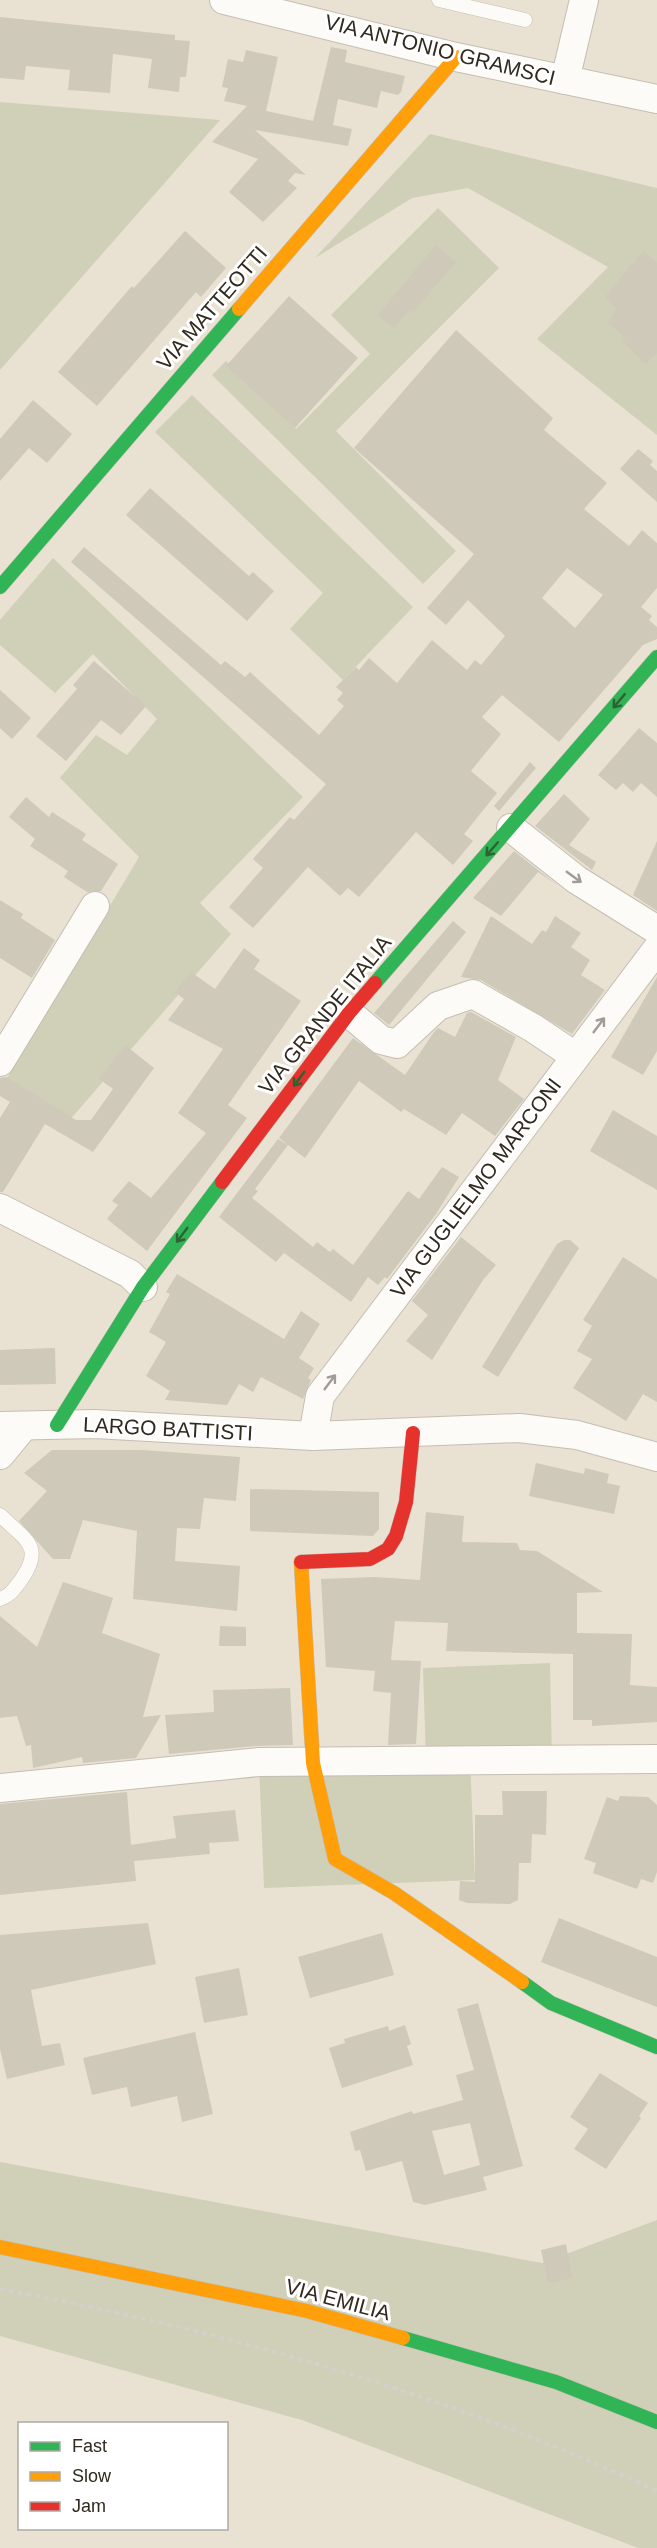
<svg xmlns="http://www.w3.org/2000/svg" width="657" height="2548" font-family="Arial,sans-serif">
<rect width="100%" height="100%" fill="#e9e2d2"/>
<g fill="#d0cfb8">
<polygon points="0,102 220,120 0,370"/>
<polygon points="430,134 657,188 657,435 537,339 608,267 468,188 412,198 315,258"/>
<polygon points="438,208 499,268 336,431 456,551 423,584 212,375 226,361 296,429 370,354 331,315"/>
<polygon points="192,395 413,607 343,680 290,629 323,593 155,432"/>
<polygon points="53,558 303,797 200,903 231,934 68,1122 3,1085 139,857 60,778 96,735 127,755 157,719 93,654 55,693 0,645 0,620"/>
<polygon points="550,1663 552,1758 470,1757 475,1880 264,1888 259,1762 426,1760 423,1668"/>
<polygon points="0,2162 542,2263 657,2220 657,2548 638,2548 302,2420 0,2336"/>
</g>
<g fill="#cfc9ba" fill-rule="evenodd">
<polygon points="0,17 175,35 175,40 190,41 186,77 180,77 179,92 148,88 152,59 113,54 110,93 68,90 70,70 26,66 24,80 0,78"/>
<polygon points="331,47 347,50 345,62 405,76 401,92 398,95 381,91 377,108 338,99 333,125 352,129 348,146 255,130 306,175 295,173 288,181 297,188 263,222 229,192 258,159 212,142 247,106 224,101 228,88 222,87 228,59 243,62 246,50 278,57 266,111 313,121"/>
<polygon points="185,231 226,268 201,297 196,292 97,406 58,372 132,286 134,288"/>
<polygon points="436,245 456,262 413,312 410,309 394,328 378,315"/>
<polygon points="643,251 657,263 657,352 646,364 622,341 626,338 607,322 617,309 605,297"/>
<polygon points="289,296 358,358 295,428 226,366"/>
<path d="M456,330L553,418L544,430L607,483L584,509L629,546L642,530L657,543V588L641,607L652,616L649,620L657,627V639L643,645L559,742L502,695L482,717L501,734L471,771L497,793L464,834L473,841L453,865L416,832L359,897L348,888L340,896L308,867L253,928L229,907L263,868L253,859L290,817L294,820L326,784L71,562L84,547L221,665L225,661L245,677L250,672L319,735L344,706L337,700L343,693L336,687L356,667L359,670L369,658L397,683L432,640L467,670L475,660L481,665L505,636L468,600L446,625L427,608L474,554L354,448ZM567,568L603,595L575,628L542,598Z"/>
<polygon points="33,400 72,434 47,463 29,448 0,481 0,439"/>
<polygon points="638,449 653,461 650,465 657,471 657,502 620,469"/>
<polygon points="150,488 249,576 253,572 274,591 247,621 126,515"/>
<polygon points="94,661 146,706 121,735 101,720 66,761 36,736 77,689 73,685"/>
<polygon points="0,690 31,718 12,739 0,728"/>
<polygon points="639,728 657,743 657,797 641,783 633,792 623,783 616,790 598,775"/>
<polygon points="530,762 536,768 499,811 494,806"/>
<polygon points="564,794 590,819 569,845 596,862 592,870 535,826"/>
<polygon points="26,797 49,817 52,812 86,834 82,840 118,864 101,891 87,892 64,877 68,871 30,846 35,839 9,817"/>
<polygon points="657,841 657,911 633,895"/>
<polygon points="514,851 557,885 538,872 501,916 473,898"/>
<polygon points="0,900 23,914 21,918 55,940 32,978 0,958"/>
<polygon points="491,916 532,944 542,930 546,932 555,916 581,933 571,947 590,960 581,975 605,990 572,1034 481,980 461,977"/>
<polygon points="453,921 466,932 389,1025 374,1013"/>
<polygon points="244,948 260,960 254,969 301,1001 228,1105 247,1118 147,1251 107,1219 118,1205 112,1201 129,1181 151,1198 206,1133 178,1113 223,1049 168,1020 184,999 175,992 191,972 215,989"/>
<polygon points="657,977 657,1051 643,1075 611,1057"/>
<polygon points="471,1012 516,1037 498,1080 524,1099 495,1136 462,1113 446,1135 404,1109 401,1112 359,1081 305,1158 279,1138 353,1038 405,1075 434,1032 438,1028 455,1037 467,1013"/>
<polygon points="125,1045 154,1068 93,1152 45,1124 3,1192 0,1192 0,1118 10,1102 0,1096 0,1078 7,1077 76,1120 91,1120 113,1089 99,1079"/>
<polygon points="613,1110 657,1136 657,1190 590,1151"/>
<polygon points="278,1139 288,1145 255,1189 258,1191 252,1198 313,1247 317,1242 330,1252 333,1249 353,1265 408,1191 419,1199 442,1167 459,1177 436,1214 387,1279 385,1277 378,1285 368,1277 351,1302 284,1253 276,1262 219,1217"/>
<polygon points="461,1237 496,1265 483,1280 432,1360 406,1341 428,1315 412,1301"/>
<polygon points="564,1240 570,1240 579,1248 498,1377 482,1367 557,1244"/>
<polygon points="623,1257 657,1279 657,1402 643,1394 626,1421 573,1388 592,1359 577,1351 592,1326 583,1320"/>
<polygon points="177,1274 284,1339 301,1311 320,1324 299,1358 314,1368 308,1378 311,1380 303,1399 261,1377 253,1392 239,1384 227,1405 165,1400 170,1391 146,1376 166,1342 149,1332 170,1294 166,1292"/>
<polygon points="55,1348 56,1384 0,1385 0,1350"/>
<polygon points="52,1450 142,1450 240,1457 236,1501 204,1498 200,1529 177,1528 175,1561 240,1566 237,1611 133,1599 137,1531 83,1520 70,1559 53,1559 19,1521 47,1491 24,1473"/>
<polygon points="536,1463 584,1474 585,1468 609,1474 607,1483 620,1486 614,1514 529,1496"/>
<polygon points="250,1489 379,1492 379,1529 373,1536 250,1531"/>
<polygon points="426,1512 464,1516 462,1542 517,1543 520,1550 537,1551 603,1592 577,1593 577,1633 632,1634 630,1685 657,1687 657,1722 592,1726 592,1720 573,1720 573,1654 446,1651 448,1623 395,1621 391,1660 421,1661 416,1744 388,1745 391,1693 373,1691 375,1671 326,1667 321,1579 375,1577 420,1580"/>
<polygon points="63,1582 113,1598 102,1633 160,1654 143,1717 161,1715 136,1758 83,1763 82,1757 33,1768 31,1745 26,1746 17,1716 0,1718 0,1616 37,1647"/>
<polygon points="220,1626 246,1627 246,1646 219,1646"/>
<polygon points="290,1688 293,1745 257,1746 169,1754 165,1715 214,1712 213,1690"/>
<polygon points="502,1791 547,1791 546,1835 532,1834 531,1863 519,1863 518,1900 510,1904 467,1903 459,1900 460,1881 475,1882 475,1815 503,1815"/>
<polygon points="127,1792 131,1845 176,1838 173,1816 235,1810 239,1841 209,1843 210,1854 134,1861 136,1881 0,1895 0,1804"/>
<polygon points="620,1796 648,1797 657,1805 657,1872 653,1883 641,1879 637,1889 593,1873 596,1863 584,1859 607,1797 618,1801"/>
<polygon points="559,1918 657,1957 657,2007 541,1962"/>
<polygon points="148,1923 156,1964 31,1990 42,2046 60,2043 65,2065 7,2079 0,2049 0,1935"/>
<polygon points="382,1933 394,1975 310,1998 298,1957"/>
<polygon points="239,1968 248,2015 204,2023 195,1977"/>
<path d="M478,2003L523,2166L483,2177L487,2190L425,2205L413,2202L402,2161L366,2171L360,2150L355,2151L350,2132L412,2111L413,2114L463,2100L456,2075L474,2070L457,2009ZM470,2123L483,2177L480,2165L444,2175L432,2131Z"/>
<polygon points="405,2025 411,2044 407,2046 413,2065 342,2088 329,2048 345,2043 344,2039 388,2026 389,2031"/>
<polygon points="195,2032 213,2114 182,2122 177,2096 131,2107 127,2087 92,2095 83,2058"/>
<polygon points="600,2073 648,2103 639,2116 641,2118 606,2169 574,2149 588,2129 570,2117"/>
<polygon points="566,2244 572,2278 548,2283 541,2250"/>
</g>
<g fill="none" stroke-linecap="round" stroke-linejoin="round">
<g stroke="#c4beb2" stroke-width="15">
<g id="lane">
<polyline points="439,0 525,20"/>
<path d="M0,1515C25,1540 45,1546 21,1580C14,1589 11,1595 0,1599"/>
</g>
</g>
<g stroke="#c4beb2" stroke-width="30">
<g id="street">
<polyline points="224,0 456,57 657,99"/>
<polyline points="565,80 584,0"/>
<polyline points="511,828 577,880 657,930"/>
<polyline points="349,1013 381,1040 397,1044 438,1006 473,994 533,1028 575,1056"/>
<polyline points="0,1062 95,906"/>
<polyline points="0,1208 130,1274 143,1287"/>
<polyline points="0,1426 95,1424 313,1436 519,1428 577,1435 657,1457"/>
<polyline points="313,1436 320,1396 657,949"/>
<polyline points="0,1455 24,1426"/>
<polyline points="0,1788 259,1762 657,1759"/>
</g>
</g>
<g stroke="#c4beb2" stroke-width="15">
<g id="fast">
<polyline points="0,587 239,309"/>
<polyline points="375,983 657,657"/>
<polyline points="57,1425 143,1287 222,1182"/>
<polyline points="522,1982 551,2003 657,2047"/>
<polyline points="403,2338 556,2382 657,2422"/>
</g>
</g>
<g stroke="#c4beb2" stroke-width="15">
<g id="slow">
<polyline points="239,309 456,57"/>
<polyline points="301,1562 313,1763 335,1859 394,1893 522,1982"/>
<polyline points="0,2247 307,2311 403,2338"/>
</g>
</g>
<g stroke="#c4beb2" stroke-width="15">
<g id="jam">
<polyline points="222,1182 349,1013 375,983"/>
<polyline points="301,1562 370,1559 388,1549 396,1536 406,1502 413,1433"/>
</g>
</g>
<path stroke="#d3d1cc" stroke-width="4" stroke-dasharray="4.5 4.5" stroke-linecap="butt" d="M0,2289C226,2331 448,2394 657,2491"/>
<use href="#lane" stroke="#fcfbf8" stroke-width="14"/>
<use href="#street" stroke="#fcfbf8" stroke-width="28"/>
<use href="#fast" stroke="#30b455" stroke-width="14"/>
<use href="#slow" stroke="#ff9f0a" stroke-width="14"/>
<use href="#jam" stroke="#e5322d" stroke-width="14"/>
</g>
<defs><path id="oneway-shaft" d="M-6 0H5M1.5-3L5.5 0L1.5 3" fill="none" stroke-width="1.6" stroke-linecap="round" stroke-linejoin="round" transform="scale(1.5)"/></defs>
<g stroke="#306135">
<use href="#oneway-shaft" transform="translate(619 701) rotate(130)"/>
<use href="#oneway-shaft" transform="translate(492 849) rotate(131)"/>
<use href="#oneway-shaft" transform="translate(299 1079) rotate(127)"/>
<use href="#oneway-shaft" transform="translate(182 1235) rotate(127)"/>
</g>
<g stroke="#a09d96">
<use href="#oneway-shaft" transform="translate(574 877) rotate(36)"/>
<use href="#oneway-shaft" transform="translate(599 1025) rotate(-53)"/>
<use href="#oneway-shaft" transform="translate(330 1382) rotate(-53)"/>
</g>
<g text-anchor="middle" stroke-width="6" stroke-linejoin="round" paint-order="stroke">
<g font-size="21" fill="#302a1f" stroke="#fff">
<text transform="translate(440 50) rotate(14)" y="7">VIA ANTONIO GRAMSCI</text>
<text transform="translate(212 308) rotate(-49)" y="7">VIA MATTEOTTI</text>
<text transform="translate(325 1015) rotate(-51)" y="7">VIA GRANDE ITALIA</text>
<text transform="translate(476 1188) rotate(-53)" y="7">VIA GUGLIELMO MARCONI</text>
<text transform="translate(168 1429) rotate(3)" y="7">LARGO BATTISTI</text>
<text transform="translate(338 2300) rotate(15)" y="7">VIA EMILIA</text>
</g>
</g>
<rect x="18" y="2422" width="210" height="108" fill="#ffffff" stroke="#acaaa5" stroke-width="1.5"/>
<rect x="30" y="2442" width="30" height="9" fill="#30b455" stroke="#acaaa5" stroke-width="1.5"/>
<text x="72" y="2452" font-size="18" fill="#302a1f">Fast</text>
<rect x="30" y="2472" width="30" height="9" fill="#ff9f0a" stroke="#acaaa5" stroke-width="1.5"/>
<text x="72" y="2482" font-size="18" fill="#302a1f">Slow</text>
<rect x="30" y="2502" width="30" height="9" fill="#e5322d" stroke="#acaaa5" stroke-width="1.5"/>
<text x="72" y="2512" font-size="18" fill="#302a1f">Jam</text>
</svg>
